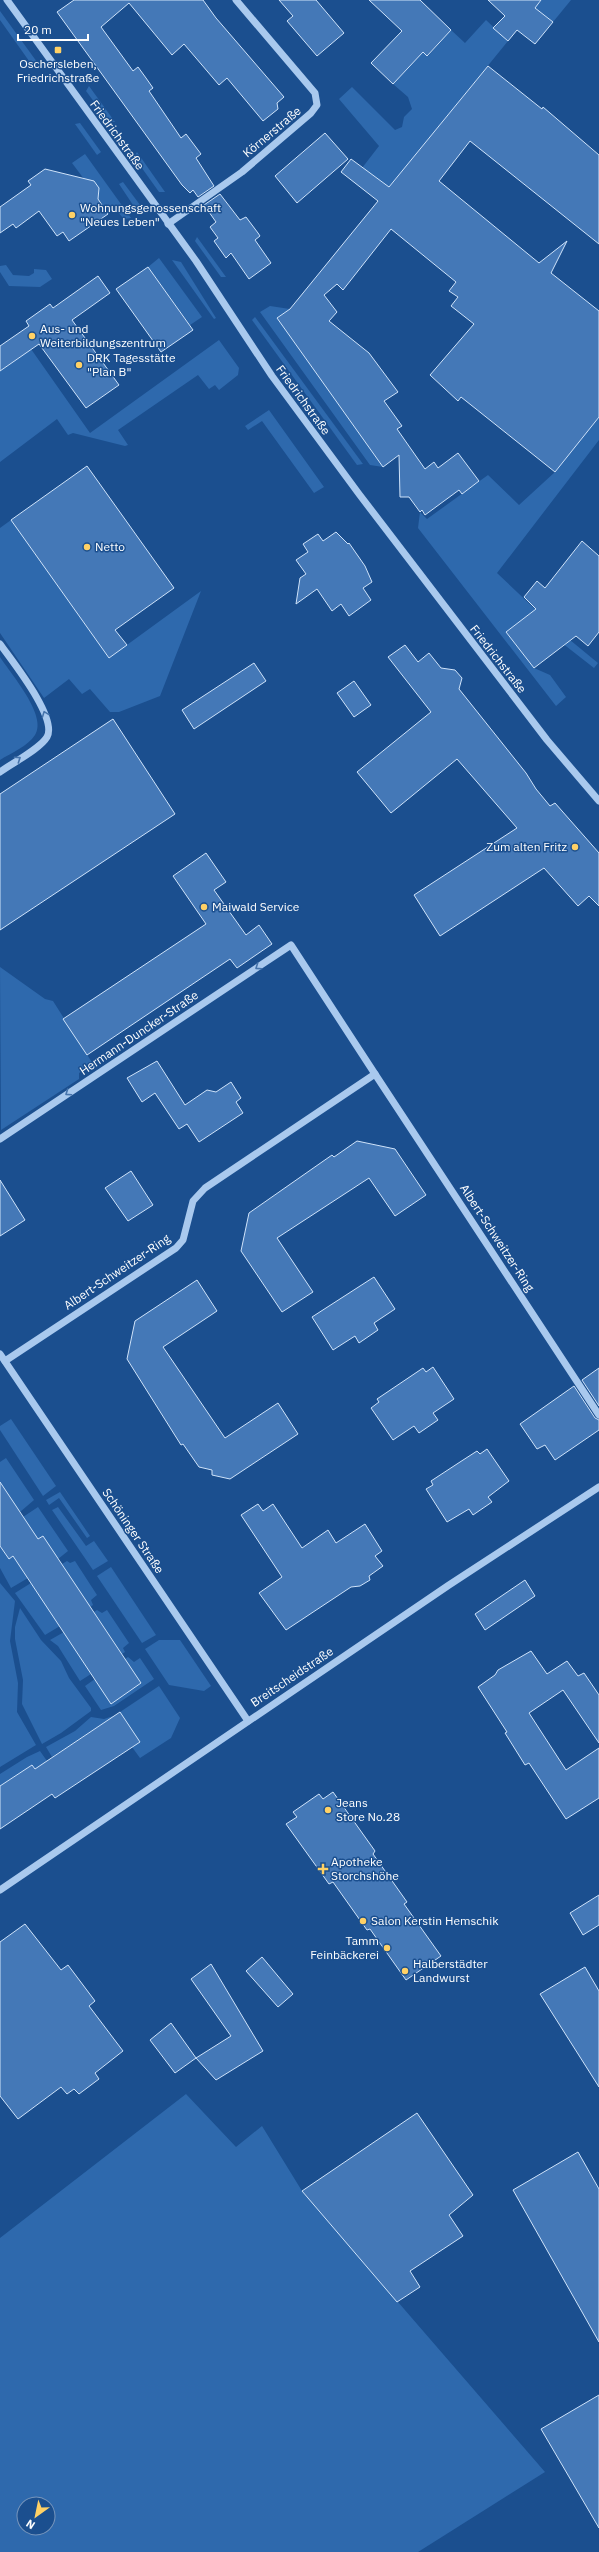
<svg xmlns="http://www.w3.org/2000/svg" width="599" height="2552" font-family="'IBM Plex Sans',sans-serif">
<rect width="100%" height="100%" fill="#1b4f8f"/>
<g fill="#2e69ad" fill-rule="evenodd">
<polygon points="541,0 571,0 553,22 535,8"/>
<polygon points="0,11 37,62 34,68 0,20"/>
<polygon points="486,20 508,41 389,187 365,191 352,181 379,146 339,99 352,87 395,130 402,127 404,117 412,109 408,97 393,84 423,52 428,56 451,30 465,43"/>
<polygon points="89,86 115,122 109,122 86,91"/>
<polygon points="80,123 101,152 97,155 75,124"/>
<polygon points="137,152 165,192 159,192 134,157"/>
<polygon points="85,154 131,218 124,219 115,209 108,214 98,199 99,188 94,181 84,179 72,163"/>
<polygon points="123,182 146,213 139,214 119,184"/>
<polygon points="197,237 226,277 221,277 195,241"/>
<polygon points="159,258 202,317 190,325 148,267"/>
<polygon points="172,260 181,262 216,318 214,319"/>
<polygon points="6,265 13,275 29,276 34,273 34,269 46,270 52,279 40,287 9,286 0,272 0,266"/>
<polygon points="270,306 290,309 277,318 383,467 370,465 260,312"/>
<polygon points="255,317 363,464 357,465 252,320"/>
<polygon points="219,340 239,368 238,375 219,390 215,385 209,389 198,375 118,430 128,445 125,446 73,433 68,435 57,419 0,462 0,371 31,349 90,433"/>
<polygon points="269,410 324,487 314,493 262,421 248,430 245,426"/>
<polygon points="599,417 599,440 497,573 553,626 598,663 594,668 562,643 506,632 534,668 550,675 566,697 556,706 418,528 420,512 427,519 488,475 519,505 555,472"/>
<polygon points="11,520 109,658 201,591 160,696 119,712 110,712 90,689 82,694 69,679 44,698 0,633 0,528"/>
<path d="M0,657C11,674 48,716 35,735C28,746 11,753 0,760Z"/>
<polygon points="0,967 45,999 53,1001 93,1064 79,1073 79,1079 1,1130"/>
<polygon points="11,1419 56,1486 43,1496 0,1430 0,1426"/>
<polygon points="6,1458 34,1500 20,1512 0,1482 0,1462"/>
<polygon points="60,1492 90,1536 87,1538 59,1498 49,1505 46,1500"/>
<polygon points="38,1507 68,1551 58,1559 43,1536 38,1539 23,1517"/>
<polygon points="58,1507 86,1546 94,1541 108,1561 93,1570 52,1510"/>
<polygon points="0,1546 9,1559 13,1556 28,1578 11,1588 0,1568"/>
<polygon points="67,1561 70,1563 75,1561 97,1595 91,1600 93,1605 90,1607 62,1564"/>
<polygon points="111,1567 156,1635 142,1643 97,1576"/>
<polygon points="0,1583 15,1601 10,1641 18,1683 17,1712 36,1745 0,1767"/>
<polygon points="31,1583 60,1626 45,1635 15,1593"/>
<polygon points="20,1608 41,1640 61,1661 69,1678 91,1708 91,1711 61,1733 42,1744 22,1704 23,1680 15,1639 15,1627"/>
<polygon points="97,1610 102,1613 107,1610 129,1643 123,1648 125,1652 122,1654 94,1612"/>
<polygon points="64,1632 91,1674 80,1681 58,1646 50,1640"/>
<polygon points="159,1640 180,1640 211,1686 204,1691 169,1685 145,1649"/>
<polygon points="128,1657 134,1662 140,1658 154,1679 114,1706 101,1710 85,1686 95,1679 111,1704 141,1683 125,1659"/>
<polygon points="159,1686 180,1718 171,1738 140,1758 132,1747 140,1742 120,1712"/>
<polygon points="116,1715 52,1757 46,1747 75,1731 91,1717 104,1719"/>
<polygon points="40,1751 47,1761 35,1769 32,1765 0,1786 0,1774 27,1757"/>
<path d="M186,2094L236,2147L262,2126L302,2191L545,2472L418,2552H0V2238ZM24,2504H48V2528H24Z"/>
</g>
<g fill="#4478b7" stroke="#cfe3fa">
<polygon points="74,0 203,0 216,18 284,97 277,103 278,109 263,121 227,78 219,85 184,44 172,55 129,3 101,27 133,71 138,67 146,78 153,88 149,91 181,138 186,134 201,154 196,158 214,186 198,197 193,190 190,193 182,185 57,12"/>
<polygon points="279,0 316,0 344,33 317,56 287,21 293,16"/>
<polygon points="369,0 420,0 451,30 427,56 423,52 393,84 371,63 402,31"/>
<polygon points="488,0 541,0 535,8 553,22 535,44 517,30 508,41 493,28 505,16"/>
<polygon points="488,66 542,109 543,107 599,155 599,244 470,141 439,181 539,263 567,241 551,273 599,311 599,417 555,472 461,397 458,401 430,375 474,324 451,306 458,297 449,291 456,282 391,229 343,290 337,284 324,295 337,312 329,321 369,353 398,392 384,401 402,426 397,429 425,469 434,462 438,468 458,453 479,481 462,494 459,490 425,515 422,510 420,512 409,497 400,497 399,455 383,467 277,318 290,309 378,201 341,172 351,159 389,187"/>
<polygon points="325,133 348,159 297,203 275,176"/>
<polygon points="45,169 94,181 99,188 98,199 108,214 69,241 63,232 57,236 39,211 16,228 13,224 0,233 0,207 31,185 28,181"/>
<polygon points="220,194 240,220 246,217 258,233 260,236 255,240 271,263 249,279 231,253 226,258 214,241 218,238 210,227 216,222 204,205"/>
<polygon points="148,267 193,330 161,352 116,289"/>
<polygon points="98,276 110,293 72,320 119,385 86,408 39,344 0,371 0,346 29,326 26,321 50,304 53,308"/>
<polygon points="87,466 174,588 115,630 127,645 109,658 11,520"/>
<polygon points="336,532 348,544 349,543 365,566 372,582 363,588 371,600 349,616 341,604 332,611 317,589 296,604 300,578 306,574 296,560 308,552 303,544 318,534 323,541"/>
<polygon points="582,541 599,556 599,632 588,646 576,636 534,668 506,632 536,609 524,597 537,581 545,588"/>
<polygon points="405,645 418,662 429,653 441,668 455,670 462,678 459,689 526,773 536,789 550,806 555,803 599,853 599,906 589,896 578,906 544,868 440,936 414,895 517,828 457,759 391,813 357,772 431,712 388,657"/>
<polygon points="254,663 266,681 194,729 182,710"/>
<polygon points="354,681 371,705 354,717 337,693"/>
<polygon points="113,719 175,814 0,930 0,794"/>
<polygon points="206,853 226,882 214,890 246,935 259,925 272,944 237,968 230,959 87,1055 63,1019 206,924 173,876"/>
<polygon points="157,1061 185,1105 207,1090 216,1092 231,1082 241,1098 236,1102 243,1113 199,1142 187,1124 179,1129 155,1093 142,1102 127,1078"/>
<polygon points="357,1141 395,1149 426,1195 395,1216 369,1178 277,1238 313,1292 282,1312 241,1251 249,1213 332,1155 334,1157"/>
<polygon points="131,1171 153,1205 128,1221 105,1188"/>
<polygon points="0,1180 25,1220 0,1236"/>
<polygon points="374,1277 395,1309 374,1323 378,1330 359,1343 355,1336 333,1350 312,1317"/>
<polygon points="197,1280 217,1311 163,1347 225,1438 278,1403 298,1434 230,1479 212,1475 212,1470 199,1467 183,1444 181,1445 127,1359 135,1321"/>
<polygon points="433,1367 454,1399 433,1413 438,1420 419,1433 414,1426 393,1440 371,1408 379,1402 377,1399 423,1368 426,1372"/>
<polygon points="599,1368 599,1406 582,1380"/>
<polygon points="574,1386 595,1418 599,1420 599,1430 555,1460 545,1445 537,1449 520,1424"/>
<polygon points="487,1449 509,1481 488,1497 492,1502 473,1515 469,1509 447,1522 426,1489 433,1485 431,1481 460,1462 477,1451 480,1454"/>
<polygon points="0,1482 38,1539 43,1536 141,1683 111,1704 13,1556 9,1559 0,1546"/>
<polygon points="258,1504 263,1511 273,1504 302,1548 328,1530 336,1543 365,1524 382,1551 375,1556 383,1566 369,1576 370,1580 360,1586 351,1587 286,1630 259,1593 282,1577 241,1515"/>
<polygon points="525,1580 535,1596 485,1630 475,1614"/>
<polygon points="531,1651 547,1674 567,1661 578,1676 584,1673 599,1695 599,1743 563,1690 529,1713 566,1770 599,1748 599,1798 566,1819 529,1763 525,1765 505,1733 507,1732 478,1687 495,1675 498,1670"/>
<polygon points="120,1712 140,1742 55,1798 52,1794 0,1829 0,1786 32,1765 35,1769"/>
<polygon points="333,1792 375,1851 373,1854 407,1902 404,1904 441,1956 406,1980 370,1929 367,1930 333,1882 329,1884 286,1824 297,1817 293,1812 319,1794 323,1799"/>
<polygon points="599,1895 599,1925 583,1935 570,1913"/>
<polygon points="25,1924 61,1970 68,1965 95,2001 89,2006 123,2051 95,2073 99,2079 79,2094 74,2089 67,2094 61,2087 18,2119 0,2096 0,1942"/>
<polygon points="262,1957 293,1994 278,2007 246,1971"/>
<polygon points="211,1964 263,2051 216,2080 196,2058 231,2036 191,1979"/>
<polygon points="585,1967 599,1991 599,2087 540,1994"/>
<polygon points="171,2023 196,2058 175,2073 150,2040"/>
<polygon points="417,2113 473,2195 449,2215 463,2236 410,2271 420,2287 397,2302 302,2191"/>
<polygon points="578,2152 599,2189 599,2342 513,2190"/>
<polygon points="599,2395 599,2528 541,2429"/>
</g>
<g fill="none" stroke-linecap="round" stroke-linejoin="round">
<g stroke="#a9c9ee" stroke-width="7">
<polyline points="7,0 196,261 272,376 359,494 547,740 599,801"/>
<polyline points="168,224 242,172 311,113 317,105 315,93 236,0"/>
<path d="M0,644C12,661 58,718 47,737C40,749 12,763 0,772"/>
<polyline points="0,1139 291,945 375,1074"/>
<polyline points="0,1354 248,1721"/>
<polyline points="5,1361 176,1248 183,1240 193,1201 205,1188 375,1074 599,1415"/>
<polyline points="0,1890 449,1585 599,1487"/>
</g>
</g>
<defs><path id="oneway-chevron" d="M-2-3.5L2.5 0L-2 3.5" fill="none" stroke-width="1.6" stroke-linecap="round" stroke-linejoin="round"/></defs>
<g stroke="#4674ac">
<use href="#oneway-chevron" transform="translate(45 714) rotate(-111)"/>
<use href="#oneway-chevron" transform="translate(18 759) rotate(-34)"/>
<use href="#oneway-chevron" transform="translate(258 967) rotate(146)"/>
<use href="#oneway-chevron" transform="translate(68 1093) rotate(146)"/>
</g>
<g fill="#ffd166" stroke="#1b4f8f" stroke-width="1.5">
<rect x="54" y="46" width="8" height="8" rx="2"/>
<circle cx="72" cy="215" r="4"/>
<circle cx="32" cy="336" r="4"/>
<circle cx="79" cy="365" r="4"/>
<circle cx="87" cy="547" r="4"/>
<circle cx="575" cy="847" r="4"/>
<circle cx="204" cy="907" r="4"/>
<circle cx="328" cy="1810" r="4"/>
<path d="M321 1863h4v4h4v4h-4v4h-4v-4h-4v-4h4z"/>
<circle cx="363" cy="1921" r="4"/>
<circle cx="387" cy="1948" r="4"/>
<circle cx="405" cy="1971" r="4"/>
</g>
<g text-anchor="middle" stroke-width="3" stroke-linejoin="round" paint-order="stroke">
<g font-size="12" fill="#fff" stroke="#1b4f8f" text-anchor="start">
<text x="58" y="68" text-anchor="middle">Oschersleben,<tspan x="58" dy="14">Friedrichstraße</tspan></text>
<text x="80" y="212">Wohnungsgenossenschaft<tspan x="80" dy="14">"Neues Leben"</tspan></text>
<text x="40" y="333">Aus- und<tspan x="40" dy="14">Weiterbildungszentrum</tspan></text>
<text x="87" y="362">DRK Tagesstätte<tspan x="87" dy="14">"Plan B"</tspan></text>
<text x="95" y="551">Netto</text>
<text x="567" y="851" text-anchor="end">Zum alten Fritz</text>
<text x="212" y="911">Maiwald Service</text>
<text x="336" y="1807">Jeans<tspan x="336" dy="14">Store No.28</tspan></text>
<text x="331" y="1866">Apotheke<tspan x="331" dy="14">Storchshöhe</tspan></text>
<text x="371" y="1925">Salon Kerstin Hemschik</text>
<text x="379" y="1945" text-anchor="end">Tamm<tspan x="379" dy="14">Feinbäckerei</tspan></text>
<text x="413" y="1968">Halberstädter<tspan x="413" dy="14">Landwurst</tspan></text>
</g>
<g font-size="12" fill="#fff" stroke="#1b4f8f">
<text transform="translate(272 132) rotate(-40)" y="4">Körnerstraße</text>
<text transform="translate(117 135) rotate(54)" y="4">Friedrichstraße</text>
<text transform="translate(303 400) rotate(54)" y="4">Friedrichstraße</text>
<text transform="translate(498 659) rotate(52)" y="4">Friedrichstraße</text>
<text transform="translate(139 1033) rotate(-34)" y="4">Hermann-Duncker-Straße</text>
<text transform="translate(497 1238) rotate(57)" y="4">Albert-Schweitzer-Ring</text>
<text transform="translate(117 1272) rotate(-34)" y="4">Albert-Schweitzer-Ring</text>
<text transform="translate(133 1531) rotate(56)" y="4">Schöninger Straße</text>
<text transform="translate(292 1677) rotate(-34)" y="4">Breitscheidstraße</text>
</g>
</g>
<g transform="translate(36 2516) rotate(213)"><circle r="19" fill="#1b4f8f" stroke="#7695bc"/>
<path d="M0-3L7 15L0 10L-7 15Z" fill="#ffd166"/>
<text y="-6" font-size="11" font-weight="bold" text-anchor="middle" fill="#ffffff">N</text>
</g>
<path d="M18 34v6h70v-6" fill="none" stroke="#ffffff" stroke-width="2"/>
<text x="24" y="34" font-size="12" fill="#ffffff" stroke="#1b4f8f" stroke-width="3" paint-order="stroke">20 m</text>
</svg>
